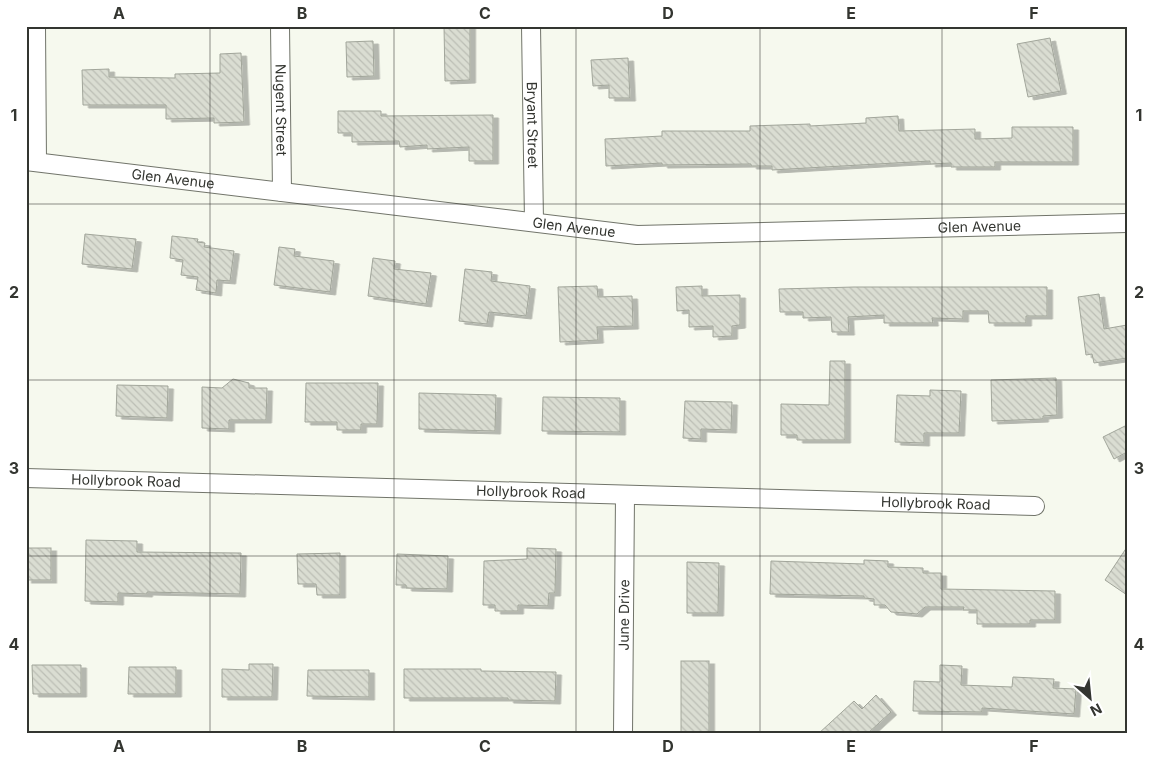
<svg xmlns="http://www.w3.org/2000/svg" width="1153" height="760" font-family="Inter,sans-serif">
<defs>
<pattern id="building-back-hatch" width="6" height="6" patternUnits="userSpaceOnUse" patternTransform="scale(1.25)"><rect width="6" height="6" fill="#daddd2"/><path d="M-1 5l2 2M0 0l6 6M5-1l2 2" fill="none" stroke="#bcbeb5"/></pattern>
<filter id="shadow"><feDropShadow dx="5.5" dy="3" stdDeviation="0" flood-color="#0004"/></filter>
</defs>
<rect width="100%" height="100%" fill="#f6f9ee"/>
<g fill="url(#building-back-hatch)" stroke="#a1a59a" filter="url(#shadow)">
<polygon points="444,26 470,26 470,80 445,81"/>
<polygon points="1050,38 1061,91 1028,97 1017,44"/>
<polygon points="373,41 374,76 347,77 346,42"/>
<polygon points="241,53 244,122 214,123 214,118 166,119 166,105 83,105 82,70 109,69 109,77 175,78 175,74 220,73 220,54"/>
<polygon points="628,58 630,98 609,98 609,85 593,86 591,60"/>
<polygon points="338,111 381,111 381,116 493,115 493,161 469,161 469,147 427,149 427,145 400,147 399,141 352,142 352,133 338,133"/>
<polygon points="898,116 899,131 975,129 975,139 1012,138 1012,127 1073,127 1073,162 995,162 995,167 951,167 951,163 930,164 930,161 772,170 772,166 751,166 751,164 662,165 662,163 606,166 605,139 662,136 662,131 750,131 750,126 810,124 810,126 866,123 866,118"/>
<polygon points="85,234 136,239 132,269 82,264"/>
<polygon points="172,236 198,239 197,242 205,243 204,247 234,251 230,281 217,280 216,293 196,290 198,277 181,275 183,260 170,258"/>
<polygon points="279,247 295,249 294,256 334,261 330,292 274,285"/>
<polygon points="373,258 395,261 394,269 431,273 426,304 368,296"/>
<polygon points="465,269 492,272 491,281 530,286 526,316 489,312 487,324 459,321"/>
<polygon points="597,286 598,297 632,296 633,326 597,327 598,340 560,342 558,287"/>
<polygon points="702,286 702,296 740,295 740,325 732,326 732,336 713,337 713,326 689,327 689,310 677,311 676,287"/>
<polygon points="854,287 1047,287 1047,316 1026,316 1026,323 989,323 988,311 963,311 963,319 932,318 933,323 884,323 884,315 848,317 849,332 832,332 831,317 803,318 803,312 780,312 779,289"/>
<polygon points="1099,294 1104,329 1127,325 1127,358 1094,363 1092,354 1086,355 1078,297"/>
<polygon points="830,361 845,361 845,440 797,440 797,435 781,435 781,404 829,405"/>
<polygon points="1056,378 1057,415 1043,416 1043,419 992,421 991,380"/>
<polygon points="233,379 249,383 249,388 267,388 266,420 229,420 229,429 202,428 202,387 222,388"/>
<polygon points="306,383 378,383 377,424 361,424 361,430 337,430 337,422 305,422"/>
<polygon points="117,385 168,386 167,418 116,416"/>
<polygon points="930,390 961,391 959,433 924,433 924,443 895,442 897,395 930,396"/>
<polygon points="419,393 496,395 495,431 419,429"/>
<polygon points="543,397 620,398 620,432 542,431"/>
<polygon points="685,401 732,402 731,430 701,429 701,439 683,438"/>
<polygon points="1127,425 1127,452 1114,459 1103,437"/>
<polygon points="86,540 137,541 137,552 241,553 240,594 147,592 147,594 118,593 118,602 85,601"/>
<polygon points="1127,547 1127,595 1105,580"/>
<rect x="26" y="548" width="25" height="32"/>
<polygon points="527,548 556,549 555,593 549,593 548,606 518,605 518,611 495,611 495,605 483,605 484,561 527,559"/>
<polygon points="340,553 340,595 317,595 316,584 298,584 297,554"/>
<polygon points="397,554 448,556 447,589 406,588 406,585 396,585"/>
<polygon points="864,560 888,561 888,567 923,568 923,573 941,573 941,589 1055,591 1055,620 1030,620 1030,624 977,624 977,610 963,610 964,607 925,607 917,614 906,613 891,612 885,605 874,605 874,599 864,598 864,596 770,594 771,561 864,564"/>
<polygon points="687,562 719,563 718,613 687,613"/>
<rect x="681" y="661" width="28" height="73"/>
<polygon points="249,664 273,664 272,697 222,697 222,669 249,670"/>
<polygon points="32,665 81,665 81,694 33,694"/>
<polygon points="940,665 962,666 961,685 1012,687 1013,677 1054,679 1053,688 1076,689 1074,714 982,708 982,712 913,711 914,681 940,682"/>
<polygon points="129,667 176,667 176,694 128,694"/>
<polygon points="404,669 481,669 481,671 556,672 555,701 508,700 508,698 404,698"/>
<polygon points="308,670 369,670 369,697 307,696"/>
<polygon points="876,695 891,712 867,734 818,734 854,701 862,709"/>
</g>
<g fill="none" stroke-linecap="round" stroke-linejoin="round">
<g stroke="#71746a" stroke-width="20">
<g id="street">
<polyline points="36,26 37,162"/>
<path id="s1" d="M280,26L282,192"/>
<path id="s2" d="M531,26L534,222"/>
<path id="s3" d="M26,161L637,235L1127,223"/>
<path id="s4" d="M26,478L1035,506"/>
<path id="s5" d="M623,734L625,496"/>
</g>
</g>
<use href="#street" stroke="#fff" stroke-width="18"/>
</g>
<path fill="none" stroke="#333530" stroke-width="1" stroke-opacity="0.55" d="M210,26V734M394,26V734M576,26V734M760,26V734M942,26V734M26,204H1127M26,380H1127M26,556H1127"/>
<g text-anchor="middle" stroke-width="4.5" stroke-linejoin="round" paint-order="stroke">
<g font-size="14" fill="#333530" stroke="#fff">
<text dy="5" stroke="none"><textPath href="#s1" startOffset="84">Nugent Street</textPath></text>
<text dy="5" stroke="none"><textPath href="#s2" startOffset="99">Bryant Street</textPath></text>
<text dy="5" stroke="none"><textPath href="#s3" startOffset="148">Glen Avenue</textPath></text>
<text dy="5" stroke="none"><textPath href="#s3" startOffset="552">Glen Avenue</textPath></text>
<text dy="5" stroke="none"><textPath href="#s3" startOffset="958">Glen Avenue</textPath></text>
<text dy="5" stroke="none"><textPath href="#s4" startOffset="100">Hollybrook Road</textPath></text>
<text dy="5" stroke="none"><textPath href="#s4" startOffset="505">Hollybrook Road</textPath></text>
<text dy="5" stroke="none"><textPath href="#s4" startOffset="910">Hollybrook Road</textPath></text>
<text dy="5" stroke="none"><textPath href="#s5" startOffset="119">June Drive</textPath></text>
</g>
</g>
<rect width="1153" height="760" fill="none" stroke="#ffffff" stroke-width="55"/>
<g transform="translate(1090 698) rotate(153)" stroke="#ffffff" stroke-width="4" paint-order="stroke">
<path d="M0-4L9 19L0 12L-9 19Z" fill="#333530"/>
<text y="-8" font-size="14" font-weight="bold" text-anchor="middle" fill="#333530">N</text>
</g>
<rect x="28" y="28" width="1098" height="704" fill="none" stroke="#333530" stroke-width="2"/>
<g font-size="16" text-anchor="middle" font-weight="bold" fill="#333530">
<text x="119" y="19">A</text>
<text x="302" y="19">B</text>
<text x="485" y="19">C</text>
<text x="668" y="19">D</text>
<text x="851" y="19">E</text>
<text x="1034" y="19">F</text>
<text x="14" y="121">1</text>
<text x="1139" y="121">1</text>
<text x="14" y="298">2</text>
<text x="1139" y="298">2</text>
<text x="14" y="474">3</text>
<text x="1139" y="474">3</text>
<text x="14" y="650">4</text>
<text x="1139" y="650">4</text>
<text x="119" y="752">A</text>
<text x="302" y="752">B</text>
<text x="485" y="752">C</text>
<text x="668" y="752">D</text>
<text x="851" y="752">E</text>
<text x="1034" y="752">F</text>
</g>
</svg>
